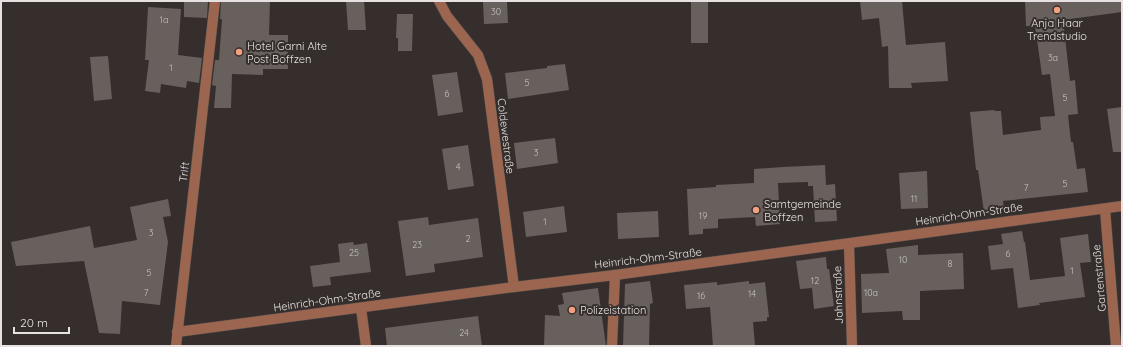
<svg xmlns="http://www.w3.org/2000/svg" width="1123" height="347" font-family="Quicksand,sans-serif">
<rect width="100%" height="100%" fill="#352e2c"/>
<g fill="#68605d">
<polygon points="184,1 208,1 207,18 184,17"/>
<polygon points="221,1 270,1 269,35 288,35 288,69 263,69 263,75 232,74 231,108 214,108 216,86 212,85 215,60 219,60 222,19 220,19"/>
<polygon points="346,1 364,1 366,30 348,30"/>
<polygon points="507,1 508,23 484,24 483,2"/>
<rect x="691" y="1" width="17" height="42"/>
<polygon points="860,1 902,1 906,45 945,42 948,81 911,83 912,88 889,88 888,46 882,47 879,18 862,20"/>
<polygon points="1025,1 1122,1 1122,12 1063,20 1070,81 1075,80 1078,114 1068,115 1071,142 1073,142 1077,169 1085,168 1088,192 1003,201 1004,209 984,212 978,170 976,170 970,112 994,110 995,111 1001,111 1003,135 1041,130 1040,117 1055,116 1050,74 1042,75 1035,26 1026,26"/>
<polygon points="148,7 181,9 178,55 202,58 199,83 187,81 186,88 161,84 160,93 145,91 149,60 145,60"/>
<polygon points="397,14 413,14 412,51 398,51 398,38 396,38"/>
<polygon points="108,56 112,99 94,101 90,57"/>
<polygon points="565,64 569,90 508,99 505,73 547,68 547,66"/>
<polygon points="457,72 463,112 438,116 432,75"/>
<polygon points="1122,107 1122,152 1113,152 1107,109"/>
<polygon points="555,138 558,163 517,169 514,143"/>
<polygon points="468,145 474,186 448,190 442,149"/>
<polygon points="825,165 826,185 835,184 837,221 815,222 813,186 808,186 808,182 778,183 780,224 756,226 755,217 718,219 718,228 703,229 703,234 689,235 687,189 716,187 716,185 754,183 754,169 783,167"/>
<polygon points="927,171 928,208 901,209 899,173"/>
<polygon points="168,199 171,216 163,217 168,242 160,305 122,301 120,334 99,333 84,261 16,266 11,242 90,226 94,248 137,240 130,207"/>
<polygon points="564,206 567,232 526,237 523,212"/>
<polygon points="658,211 659,237 618,239 617,213"/>
<polygon points="428,217 429,225 478,218 483,257 434,264 435,272 406,276 398,221"/>
<polygon points="1022,231 1024,242 1025,242 1030,280 1065,276 1060,238 1088,234 1091,262 1080,263 1085,297 1039,303 1040,305 1018,308 1013,268 991,270 988,246 1003,244 1001,234"/>
<polygon points="353,242 354,245 367,243 371,272 330,277 331,285 313,287 310,266 340,262 338,244"/>
<polygon points="918,245 918,255 963,253 964,289 920,291 920,320 903,320 902,311 862,313 861,274 889,273 886,249"/>
<polygon points="826,257 827,269 829,269 834,306 814,309 812,288 800,289 796,261"/>
<polygon points="650,281 653,303 650,304 649,346 623,346 625,284"/>
<polygon points="749,281 749,284 765,282 769,317 767,317 767,321 753,322 755,346 713,346 710,307 686,309 684,285 717,282 717,285"/>
<polygon points="598,288 606,346 544,346 545,315 560,316 558,305 564,304 562,293"/>
<polygon points="478,316 482,346 387,346 385,328"/>
</g>
<g fill="none" stroke-linecap="round" stroke-linejoin="round">
<g stroke="#514b49" stroke-width="11">
<g id="minor">
<polyline points="439,1 447,16 478,55 487,79 514,287"/>
<polyline points="1105,209 1116,346"/>
<polyline points="849,244 852,346"/>
<polyline points="361,308 366,346"/>
<polyline points="177,332 514,287 615,275 1122,206"/>
<polyline points="176,346 215,1"/>
<polyline points="612,346 615,275"/>
</g>
</g>
<use href="#minor" stroke="#9b6550" stroke-width="10"/>
</g>
<g fill="#f2a080" stroke="#352e2c" stroke-width="1.5">
<circle cx="1057" cy="10" r="4"/>
<circle cx="239" cy="52" r="4"/>
<circle cx="756" cy="210" r="4"/>
<circle cx="572" cy="310" r="4"/>
</g>
<g text-anchor="middle" stroke-width="4" stroke-linejoin="round" paint-order="stroke">
<g font-size="9" fill="#c7c2c0">
<text x="496" y="15">30</text>
<text x="164" y="23">1a</text>
<text x="1053" y="61">3a</text>
<text x="171" y="71">1</text>
<text x="527" y="86">5</text>
<text x="447" y="97">6</text>
<text x="1065" y="101">5</text>
<text x="536" y="156">3</text>
<text x="458" y="170">4</text>
<text x="1065" y="187">5</text>
<text x="1026" y="191">7</text>
<text x="914" y="202">11</text>
<text x="703" y="219">19</text>
<text x="545" y="225">1</text>
<text x="151" y="236">3</text>
<text x="468" y="242">2</text>
<text x="417" y="248">23</text>
<text x="354" y="256">25</text>
<text x="1008" y="257">6</text>
<text x="903" y="263">10</text>
<text x="950" y="267">8</text>
<text x="1072" y="274">1</text>
<text x="149" y="276">5</text>
<text x="815" y="284">12</text>
<text x="146" y="296">7</text>
<text x="871" y="296">10a</text>
<text x="752" y="297">14</text>
<text x="701" y="299">16</text>
<text x="464" y="336">24</text>
</g>
<g font-size="11" fill="#e7e2e1" stroke="#352e2c" text-anchor="start">
<text x="1057" y="27" text-anchor="middle">Anja Haar<tspan x="1057" dy="13">Trendstudio</tspan></text>
<text x="247" y="50">Hotel Garni Alte<tspan x="247" dy="13">Post Boffzen</tspan></text>
<text x="764" y="208">Samtgemeinde<tspan x="764" dy="13">Boffzen</tspan></text>
<text x="580" y="314">Polizeistation</text>
</g>
<g font-size="11" fill="#e7e2e1" stroke="#352e2c">
<text transform="translate(506 136) rotate(83)" y="4">Coldewestraße</text>
<text transform="translate(184 172) rotate(-83)" y="4">Trift</text>
<text transform="translate(969 214) rotate(-8)" y="4">Heinrich-Ohm-Straße</text>
<text transform="translate(648 258) rotate(-7)" y="4">Heinrich-Ohm-Straße</text>
<text transform="translate(1099 278) rotate(-95)" y="4">Gartenstraße</text>
<text transform="translate(838 295) rotate(-92)" y="4">Jahnstraße</text>
<text transform="translate(327 300) rotate(-8)" y="4">Heinrich-Ohm-Straße</text>
</g>
</g>
<rect width="1123" height="347" fill="none" stroke="#e7e2e1" stroke-width="4"/>
<path d="M14 327v6h55v-6" fill="none" stroke="#e7e2e1" stroke-width="2"/>
<text x="20" y="327" font-size="12" fill="#e7e2e1" stroke="#352e2c" stroke-width="3" paint-order="stroke">20 m</text>
</svg>
